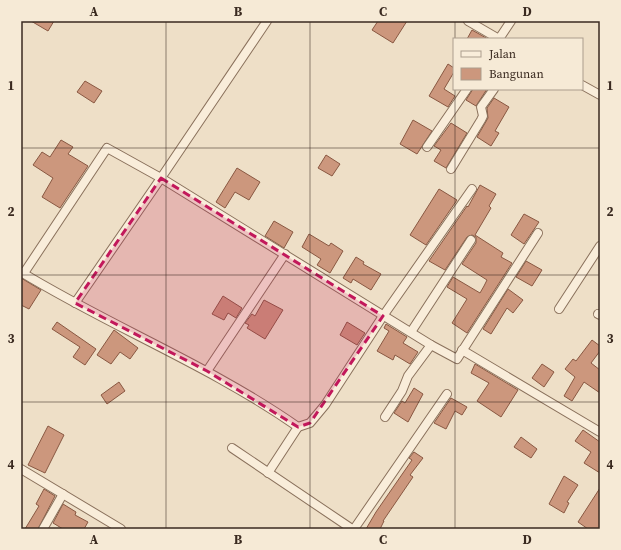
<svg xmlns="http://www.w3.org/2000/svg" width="621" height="550" font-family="'Source Serif 4',serif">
<rect width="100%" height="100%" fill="#eedfc7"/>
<g fill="#cc977d" stroke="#895842">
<polygon points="31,21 54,21 48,31"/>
<polygon points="378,21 407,21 393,43 372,30"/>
<polygon points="472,30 488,39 467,39"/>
<polygon points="448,64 454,68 454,72 444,89 455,96 448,107 429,96"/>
<polygon points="85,81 102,91 94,103 77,92"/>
<polygon points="473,89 487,89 476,106 466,100"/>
<polygon points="494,98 509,107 495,131 499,133 491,146 477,137 488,118 487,108"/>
<polygon points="413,120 432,131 417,154 400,144"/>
<polygon points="451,123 467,133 446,168 434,161 441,150 434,146"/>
<polygon points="61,140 73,147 68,154 88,166 60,208 42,197 53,178 33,165 42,152 50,157"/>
<polygon points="326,155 340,164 332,176 318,168"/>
<polygon points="237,168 260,182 249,200 235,192 225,208 216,202"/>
<polygon points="480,185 496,194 489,206 491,208 475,235 503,253 501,257 512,263 467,333 452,323 467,299 447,287 453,277 480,293 484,286 487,280 462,264 476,243 476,237 472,235 467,237 445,270 429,261 467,206 468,207"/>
<polygon points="439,189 457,200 426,245 410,235"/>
<polygon points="524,214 539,222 524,244 511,235"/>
<polygon points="274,221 293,232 284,248 265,236"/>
<polygon points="309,234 329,246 331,243 343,251 330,273 317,265 321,259 302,247"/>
<polygon points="356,257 364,262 363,264 381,274 371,290 353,279 351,283 343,278"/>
<polygon points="526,261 542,270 532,286 516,277"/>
<polygon points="21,278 41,290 29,309 21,305"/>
<polygon points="508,289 523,300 513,313 507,308 491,334 483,329"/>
<polygon points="223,296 242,308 236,318 228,313 224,320 212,314"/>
<polygon points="264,300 283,310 265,339 247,328 249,325 245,323 252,314 255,316"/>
<polygon points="57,322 96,349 85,365 73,357 80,347 52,329"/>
<polygon points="347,322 365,333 357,345 340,335"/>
<polygon points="386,324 407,337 403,343 418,352 410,364 395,355 393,360 377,351 389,331 384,328"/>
<polygon points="114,330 138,348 130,359 120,352 111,364 97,355"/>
<polygon points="592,340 600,346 600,351 591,363 600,370 600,393 584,382 572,401 564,396 575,377 565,369 573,359 576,361"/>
<polygon points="475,364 518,390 501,417 477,401 489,383 471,373"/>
<polygon points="542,364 554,372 544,387 532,378"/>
<polygon points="119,382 125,391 107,404 101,395"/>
<polygon points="414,388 423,394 408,422 394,413 402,401 405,403"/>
<polygon points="451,398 467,407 462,415 455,411 446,429 434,423"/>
<polygon points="48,426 64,435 45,473 28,465"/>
<polygon points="583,430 600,442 600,473 584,463 591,452 575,441"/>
<polygon points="521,437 537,449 531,458 514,447"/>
<polygon points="414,452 423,458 410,475 413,477 383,521 384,521 380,529 366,529 376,512 412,460 409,458"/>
<polygon points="564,476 578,485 567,502 569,503 564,513 549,504"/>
<polygon points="600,488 600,529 588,529 578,522"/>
<polygon points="44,489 55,496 38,529 25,529 39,506 36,504"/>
<polygon points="63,504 76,512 75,515 88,522 84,529 63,529 53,523"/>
</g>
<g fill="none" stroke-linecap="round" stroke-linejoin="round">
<g stroke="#8a715c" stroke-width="10">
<g id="minor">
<polyline points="468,21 499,39"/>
<polyline points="499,39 511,21"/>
<polyline points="582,85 600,95"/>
<polyline points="427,147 467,89"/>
<polyline points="451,169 481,120 483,116 481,107 494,89"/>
<path d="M21,272C111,327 211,366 298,427L268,473"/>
<polyline points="24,273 107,148 161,178 431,345 457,359 538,233"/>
<polyline points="75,303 161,178 267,21"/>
<polyline points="559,309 600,246"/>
<polyline points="598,314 600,315"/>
<polyline points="411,332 471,240"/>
<polyline points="462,350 600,432"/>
<polyline points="207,371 285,254"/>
<polyline points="385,417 402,391 408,376 431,345"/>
<polyline points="298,427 310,423 325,405 383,316 472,189"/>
<polyline points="232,448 352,529"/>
<polyline points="21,469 121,529"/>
<polyline points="43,529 63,494"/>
<polyline points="354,529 447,394"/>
</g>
</g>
<use href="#minor" stroke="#f9edda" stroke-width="8"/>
</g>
<path fill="#c2185b" fill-opacity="0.2" stroke="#c2185b" stroke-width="3" stroke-dasharray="8 5" stroke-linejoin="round" d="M161,178L383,316L310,423L298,427L207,371L75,303Z"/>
<path fill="none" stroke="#3a2a20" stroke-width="1" stroke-opacity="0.55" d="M166,21V529M310,21V529M455,21V39M455,89V529M21,148H600M21,275H600M21,402H600"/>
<rect width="621" height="550" fill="none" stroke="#f6ead6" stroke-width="44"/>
<rect x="453" y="38" width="130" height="52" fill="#f6ead6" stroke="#ab9d8d"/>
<rect x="461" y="51" width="20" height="6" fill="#f9edda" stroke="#ab9d8d"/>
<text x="489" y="58" font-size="12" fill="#3a2a20">Jalan</text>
<rect x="461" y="68" width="20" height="12" fill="#cc977d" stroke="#ab9d8d"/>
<text x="489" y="78" font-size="12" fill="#3a2a20">Bangunan</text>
<rect x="22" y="22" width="577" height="506" fill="none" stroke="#3a2a20" stroke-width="1.5"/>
<g font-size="13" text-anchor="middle" font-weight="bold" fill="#3a2a20">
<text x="94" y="16">A</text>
<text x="238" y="16">B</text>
<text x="383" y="16">C</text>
<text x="527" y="16">D</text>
<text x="11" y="90">1</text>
<text x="610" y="90">1</text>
<text x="11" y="216">2</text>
<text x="610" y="216">2</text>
<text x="11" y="343">3</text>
<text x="610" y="343">3</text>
<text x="11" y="469">4</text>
<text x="610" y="469">4</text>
<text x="94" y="544">A</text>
<text x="238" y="544">B</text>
<text x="383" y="544">C</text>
<text x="527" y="544">D</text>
</g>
</svg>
